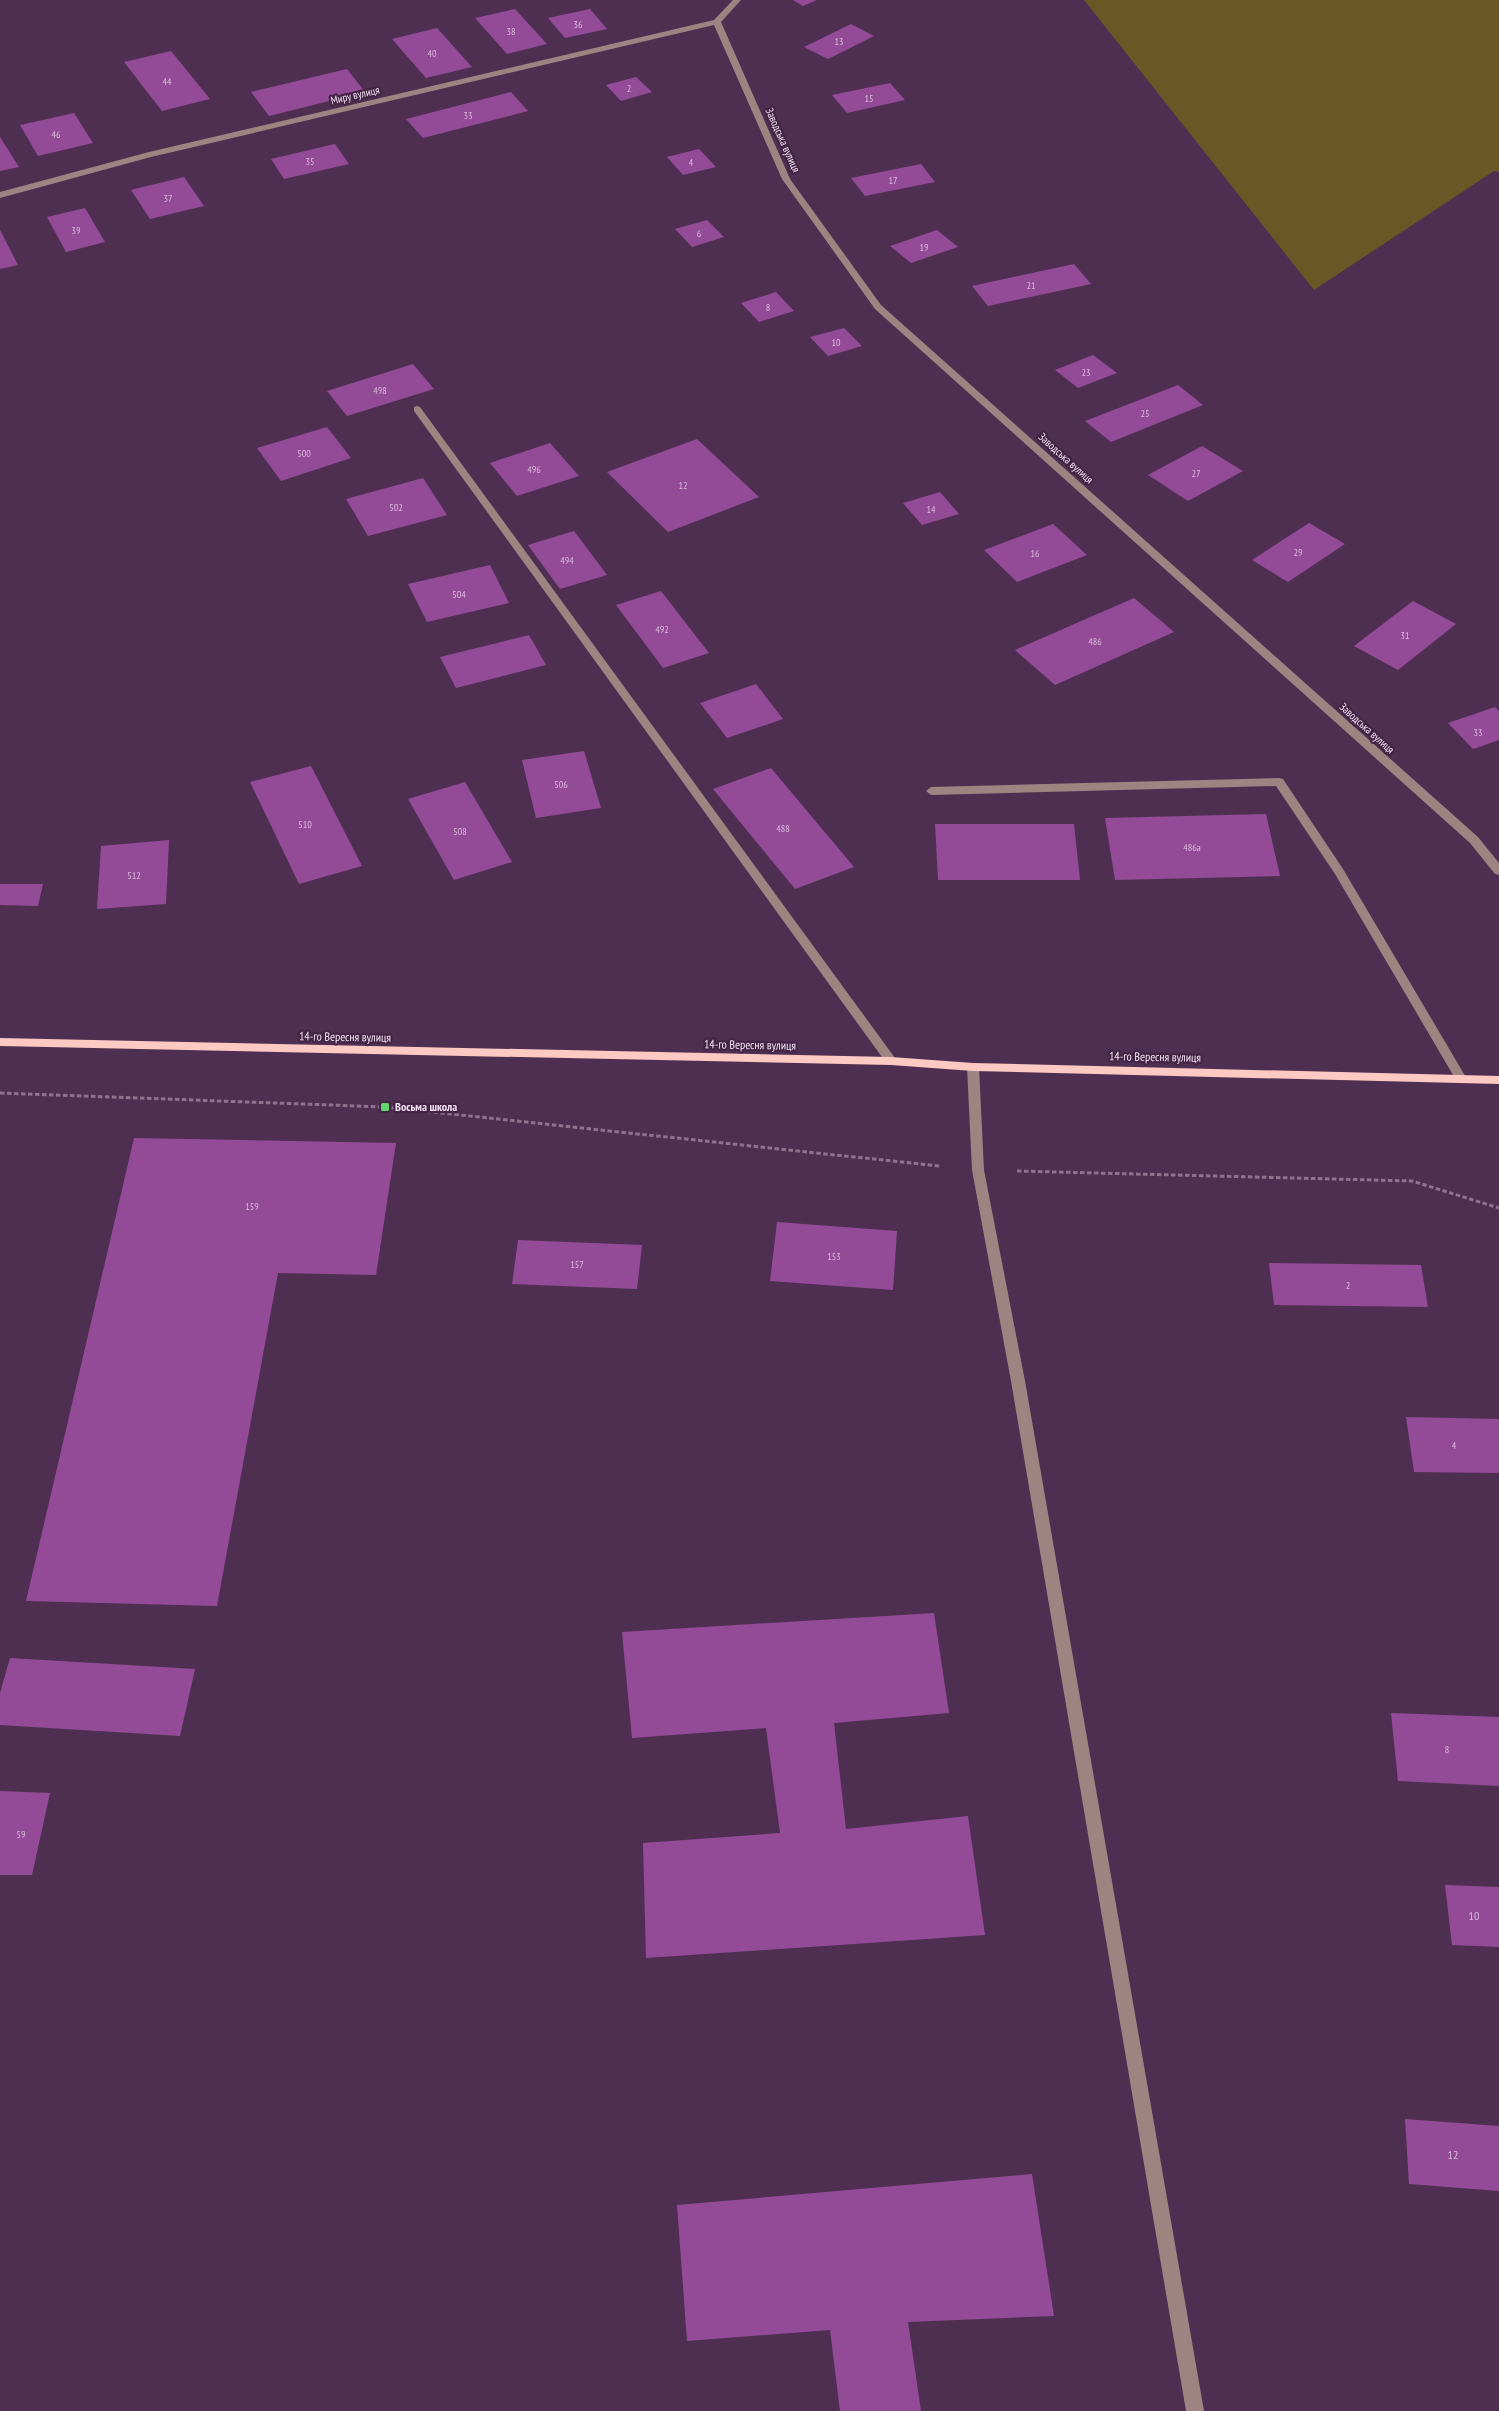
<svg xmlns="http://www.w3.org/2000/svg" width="1499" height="2411" font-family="'PT Sans Narrow',sans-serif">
<rect width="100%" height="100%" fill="#4f2f51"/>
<polygon fill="#6b5625" points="1084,0 1499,0 1499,172 1494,171 1314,290"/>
<g fill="#934b97">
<polygon points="793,0 817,0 803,6"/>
<polygon points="515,9 547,44 507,54 475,18"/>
<polygon points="590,9 607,29 565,38 548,18"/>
<polygon points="851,24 874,36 828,59 804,47"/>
<polygon points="437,28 472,67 426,78 392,39"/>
<polygon points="171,51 210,99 162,111 124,62"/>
<polygon points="347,69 365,92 269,116 251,92"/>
<polygon points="636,77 652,92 621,101 606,85"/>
<polygon points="890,83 905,100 847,113 832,95"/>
<polygon points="511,92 528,111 423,138 406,119"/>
<polygon points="74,113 93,143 38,156 20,125"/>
<polygon points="0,137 19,167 0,171"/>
<polygon points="335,144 349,164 284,179 271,159"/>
<polygon points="699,149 716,167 683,175 667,157"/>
<polygon points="921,164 935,182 865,196 851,178"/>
<polygon points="184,177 204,206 150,219 131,190"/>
<polygon points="85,208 105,242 66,252 47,217"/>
<polygon points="707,220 724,237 692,247 675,229"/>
<polygon points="0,230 18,265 0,269"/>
<polygon points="937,230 958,247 911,263 890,246"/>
<polygon points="1074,264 1091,284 988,306 972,286"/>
<polygon points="776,292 794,311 759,322 741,303"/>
<polygon points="844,328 862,346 828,356 810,337"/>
<polygon points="1093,355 1117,373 1078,388 1055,370"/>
<polygon points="413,364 434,389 347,416 327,391"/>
<polygon points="1178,385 1203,405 1111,442 1085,421"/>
<polygon points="327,427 351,458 281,481 257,448"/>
<polygon points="697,439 759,497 668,532 607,472"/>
<polygon points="550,443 579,476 517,496 490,463"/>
<polygon points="1202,446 1243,471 1188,501 1148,475"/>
<polygon points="423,478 447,515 368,536 346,499"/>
<polygon points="940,492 959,514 922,525 903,503"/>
<polygon points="1309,523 1345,544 1288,582 1252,560"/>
<polygon points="1053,524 1087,555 1017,582 984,550"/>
<polygon points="574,531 607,575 560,589 528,545"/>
<polygon points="490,565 509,603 427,622 408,584"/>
<polygon points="661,591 709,653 663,668 616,605"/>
<polygon points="1134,598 1174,632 1055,685 1015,650"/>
<polygon points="1413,601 1456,624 1398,670 1354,646"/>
<polygon points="529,635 546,665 456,688 440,657"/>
<polygon points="756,684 783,719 727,738 700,703"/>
<polygon points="1495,707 1499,711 1499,740 1473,749 1448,723"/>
<polygon points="584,751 601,808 536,818 522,760"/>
<polygon points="311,766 362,866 299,884 250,782"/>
<polygon points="771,768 854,867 795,889 713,789"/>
<polygon points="465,782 512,862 454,880 408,799"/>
<polygon points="1266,814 1280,876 1115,880 1105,818"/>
<polygon points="935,824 1074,824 1080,880 938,880"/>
<polygon points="169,840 166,904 97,909 101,846"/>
<polygon points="0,884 43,884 38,906 0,905"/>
<polygon points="134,1138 396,1143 376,1275 278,1273 217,1606 26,1601"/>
<polygon points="777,1222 897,1231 893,1290 770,1281"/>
<polygon points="518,1240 642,1245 637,1289 512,1284"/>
<polygon points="1269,1263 1421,1265 1428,1307 1274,1305"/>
<polygon points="1406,1417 1499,1419 1499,1473 1414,1472"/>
<polygon points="934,1613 949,1713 834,1723 846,1829 968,1816 985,1935 646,1958 643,1843 780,1833 766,1728 632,1738 622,1632"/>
<polygon points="10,1658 195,1669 180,1736 0,1725 0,1693"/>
<polygon points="1391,1713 1499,1717 1499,1786 1398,1781"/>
<polygon points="0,1791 50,1793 32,1875 0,1875"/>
<polygon points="1445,1885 1499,1887 1499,1947 1452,1945"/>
<polygon points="1405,2119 1499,2126 1499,2191 1409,2184"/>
<polygon points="1032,2174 1054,2316 908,2322 921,2411 840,2411 830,2330 687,2341 677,2205"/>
</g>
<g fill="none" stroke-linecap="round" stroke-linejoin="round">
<g stroke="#8e728f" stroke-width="3" stroke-dasharray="4.5 2.5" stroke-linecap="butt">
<polyline points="0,1093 385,1107 939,1166"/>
<polyline points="1017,1171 1412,1181 1499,1208"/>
</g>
<g fill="#9d8481" fill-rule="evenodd">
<polygon points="733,0 741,0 721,22 790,179 881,305 1478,837 1499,863 1499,875 1495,874 1470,843 875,309 782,179 714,25 151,157 0,198 0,192 149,152 714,20"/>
<polygon points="417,406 420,407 895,1058 897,1061 895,1064 887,1064 414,411 414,407"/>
<polygon points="1279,778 1283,779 1343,869 1464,1074 1466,1077 1464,1080 1456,1080 1335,874 1276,786 931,795 926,791 931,787"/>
<polygon points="973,1063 979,1067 984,1170 1025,1381 1204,2411 1186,2411 1011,1381 972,1170 967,1067"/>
</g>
<polygon fill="#fcc9c3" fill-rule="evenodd" points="0,1038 891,1057 973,1063 1499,1076 1499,1084 973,1071 891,1065 0,1046"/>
</g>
<rect fill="#5fd56b" stroke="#442546" stroke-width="2" x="380" y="1102" width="10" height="10" rx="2.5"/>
<g text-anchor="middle" stroke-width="4.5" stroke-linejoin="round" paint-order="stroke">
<g font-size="10" fill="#dbbadc">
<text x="578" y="28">36</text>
<text x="511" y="35">38</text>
<text x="839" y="45">13</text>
<text x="432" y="57">40</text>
<text x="167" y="85">44</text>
<text x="629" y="92">2</text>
<text x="869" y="102">15</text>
<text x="468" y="119">33</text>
<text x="56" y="138">46</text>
<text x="310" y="165">35</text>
<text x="691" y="166">4</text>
<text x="893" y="184">17</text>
<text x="168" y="202">37</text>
<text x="76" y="234">39</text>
<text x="699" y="237">6</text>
<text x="924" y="251">19</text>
<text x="1031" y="289">21</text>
<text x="768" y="311">8</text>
<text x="836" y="346">10</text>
<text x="1086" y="376">23</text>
<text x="380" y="394">498</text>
<text x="1145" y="417">25</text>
<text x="304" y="457">500</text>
<text x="534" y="473">496</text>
<text x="1196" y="477">27</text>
<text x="683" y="489">12</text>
<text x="396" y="511">502</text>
<text x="931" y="513">14</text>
<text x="1298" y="556">29</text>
<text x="1035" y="557">16</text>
<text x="567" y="564">494</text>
<text x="459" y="598">504</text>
<text x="662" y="633">492</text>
<text x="1405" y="639">31</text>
<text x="1095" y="645">486</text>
<text x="1478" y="736">33</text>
<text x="561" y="788">506</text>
<text x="305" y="828">510</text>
<text x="783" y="832">488</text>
<text x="460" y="835">508</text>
<text x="1192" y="851">486а</text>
<text x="134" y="879">512</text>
<text x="252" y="1210">159</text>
<text x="834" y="1260">153</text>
<text x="577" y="1268">157</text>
<text x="1348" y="1289">2</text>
<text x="1454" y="1449">4</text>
<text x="1447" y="1753">8</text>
<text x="21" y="1838">59</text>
</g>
<g font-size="11" fill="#f3dff3" stroke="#442546">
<text transform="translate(355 95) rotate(-13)" y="4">Миру вулиця</text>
<text transform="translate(783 140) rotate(66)" y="4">Заводська вулиця</text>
<text transform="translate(1066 458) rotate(42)" y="4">Заводська вулиця</text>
<text transform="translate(1367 728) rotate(42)" y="4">Заводська вулиця</text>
</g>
<g font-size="12" fill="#f3dff3" stroke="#442546">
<text transform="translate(345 1037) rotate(1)" y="4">14-го Вересня вулиця</text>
<text transform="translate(750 1045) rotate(1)" y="4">14-го Вересня вулиця</text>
<text transform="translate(1155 1057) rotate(1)" y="4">14-го Вересня вулиця</text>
</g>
<g font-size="12" font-weight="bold" fill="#f3dff3" stroke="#442546" text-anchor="start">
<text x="395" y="1111">Восьма школа</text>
</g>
<g font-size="12" fill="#dbbadc">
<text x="1474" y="1920">10</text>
<text x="1453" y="2159">12</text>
</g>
</g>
</svg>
